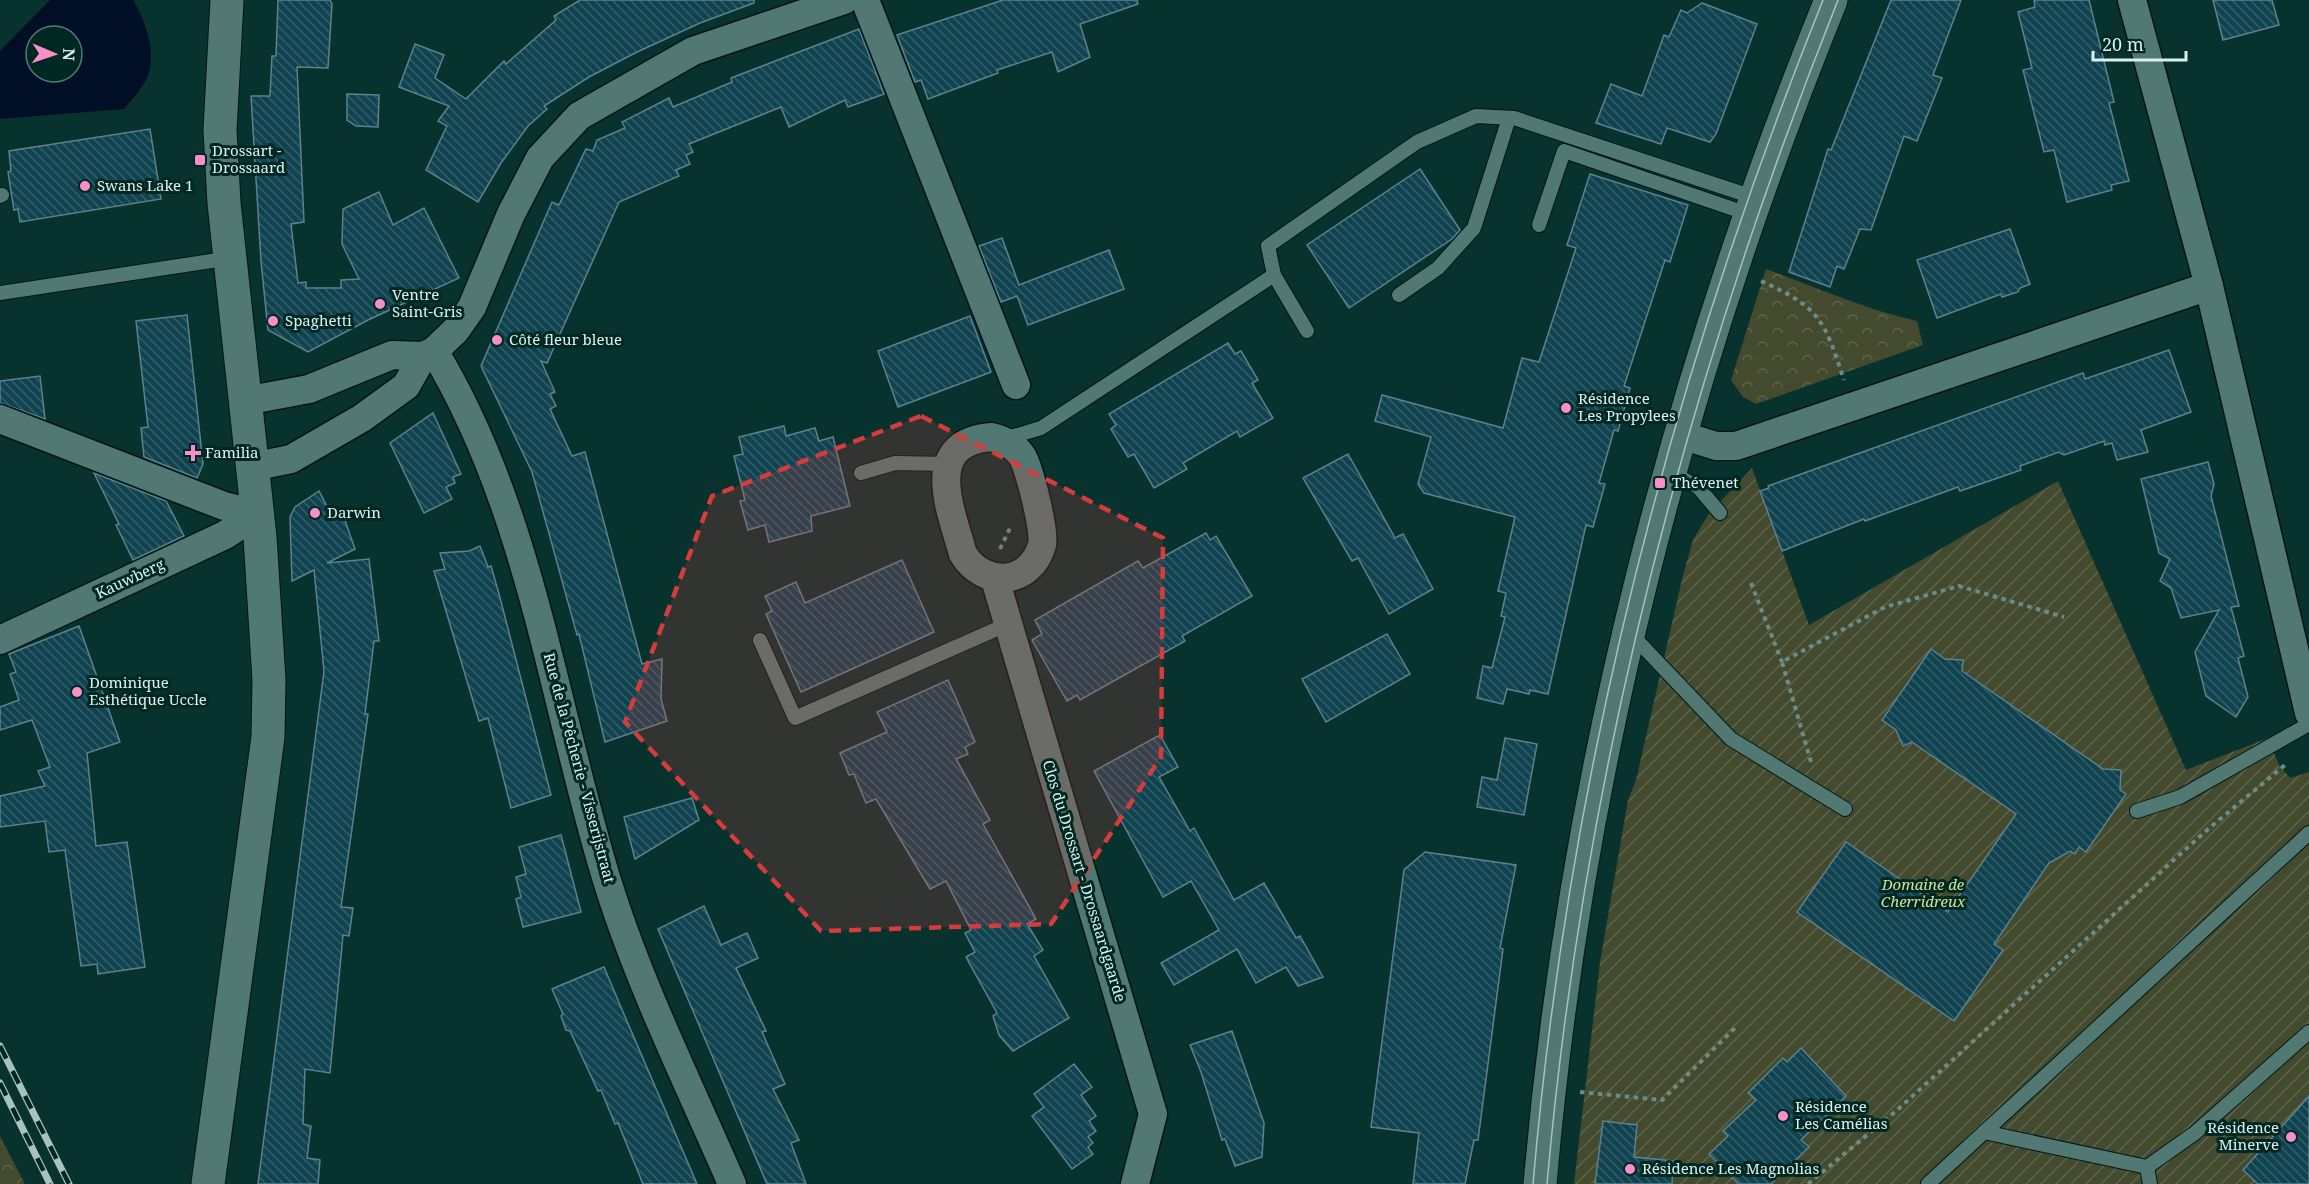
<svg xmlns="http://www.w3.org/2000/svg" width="2309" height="1184" font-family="'Noto Serif',serif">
<defs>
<pattern id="forest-crowns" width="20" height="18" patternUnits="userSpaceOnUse" patternTransform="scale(1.5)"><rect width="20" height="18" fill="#434a2e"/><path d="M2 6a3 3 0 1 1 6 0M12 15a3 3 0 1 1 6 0" fill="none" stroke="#5e654d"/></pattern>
<pattern id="garden-furrows" width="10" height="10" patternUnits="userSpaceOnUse" patternTransform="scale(1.5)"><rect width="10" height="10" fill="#434a2e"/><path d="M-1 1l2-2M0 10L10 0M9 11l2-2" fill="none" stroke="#5e654d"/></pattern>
<pattern id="building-back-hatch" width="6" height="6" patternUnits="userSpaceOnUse" patternTransform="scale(1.5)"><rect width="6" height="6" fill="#10434f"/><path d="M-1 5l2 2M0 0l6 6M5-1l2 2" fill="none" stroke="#325f69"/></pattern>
</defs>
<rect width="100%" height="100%" fill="#08322d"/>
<g fill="url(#forest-crowns)">
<path d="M1766,269C1816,287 1865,309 1917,321L1923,345L1756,404L1743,397L1731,380Z"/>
<polygon points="0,1136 25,1184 0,1184"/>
</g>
<polygon fill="url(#garden-furrows)" points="1752,468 1809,625 2058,481 2186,770 2268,738 2279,765 2290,778 2309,772 2309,1184 1574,1184 1600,962 1628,800 1636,780 1683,575 1693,540 1708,515"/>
<path fill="#000f25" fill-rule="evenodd" d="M50,0H133C146,21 159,58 145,82C139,92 131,100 124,109L0,119V51ZM36,36H72V72H36Z"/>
<g fill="url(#building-back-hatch)" stroke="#5d828d" stroke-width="1.5">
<polygon points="278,0 330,0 332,4 328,68 297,67 304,222 291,224 298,283 306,282 306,288 341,288 341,280 359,279 342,244 343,209 379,192 393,225 424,208 459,278 368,320 308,352 268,330 261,261 251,96 270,96 272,56 276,56"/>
<polygon points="580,0 754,0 754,3 700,23 635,53 589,77 544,106 547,109 528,126 501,163 478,202 426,170 447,126 438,121 449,106 399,87 415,44 444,55 435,78 466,99 504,61 506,64 556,20 554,16"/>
<polygon points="1003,0 1137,0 1138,4 1080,24 1090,57 1058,72 1052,52 997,70 998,73 928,99 921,80 915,82 897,35"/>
<polygon points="1891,0 1961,0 1933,75 1942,78 1917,141 1904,136 1871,230 1860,229 1844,269 1837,266 1830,287 1789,272 1828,149 1831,150"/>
<polygon points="2034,0 2089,0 2114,102 2109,103 2129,181 2111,185 2112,190 2067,202 2054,150 2044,152 2023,70 2032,68 2018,12 2035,7"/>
<polygon points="2213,0 2272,0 2279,25 2223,40"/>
<polygon points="1702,3 1757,24 1716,134 1710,142 1667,128 1661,144 1596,123 1611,84 1642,96 1664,35 1669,37 1681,10 1687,13"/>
<polygon points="859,29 884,94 848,107 845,100 789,127 781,107 689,144 693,152 686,155 690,164 676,170 679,176 619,202 547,363 541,361 555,392 550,394 556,406 550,409 572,456 585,452 642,664 662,659 661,699 667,721 605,742 579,634 577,635 532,472 481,366 552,202 559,205 586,149 593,151 597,140 625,128 622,122 669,98 673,107 732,82 731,78"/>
<polygon points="347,94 379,95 378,127 356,126 347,120"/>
<polygon points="150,129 161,199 20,222 18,209 14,210 8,172 11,171 9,151"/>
<polygon points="1420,169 1460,230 1452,239 1349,308 1307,245"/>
<polygon points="1590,174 1688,205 1670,262 1665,260 1624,386 1630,388 1618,431 1614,430 1599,483 1605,484 1593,527 1586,525 1548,694 1530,690 1529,694 1507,689 1503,704 1477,698 1483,666 1492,668 1505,617 1501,616 1506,593 1498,591 1515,517 1424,493 1418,484 1431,437 1375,421 1382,395 1503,428 1522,358 1539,362 1576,248 1567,245"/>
<polygon points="2010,229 2030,284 2020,288 2018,292 2002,297 2001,294 1937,318 1917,260"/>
<polygon points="1002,238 1019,285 1109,250 1124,289 1028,325 1017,296 1001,302 979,246"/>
<polygon points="187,315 203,464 197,478 144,457 141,428 148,427 136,321"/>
<polygon points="970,316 991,372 898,407 878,351"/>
<polygon points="1228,343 1235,354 1241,351 1258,380 1252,383 1273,418 1240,437 1237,431 1183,463 1187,469 1154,488 1134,454 1128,457 1111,429 1116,425 1109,414"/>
<polygon points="2169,350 2191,412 2141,430 2148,452 2117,460 2112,443 2105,445 2104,441 2064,455 2059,452 2020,466 2021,470 1960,491 1958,487 1865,521 1864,519 1782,551 1760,491 1769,488 1768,486 2083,373 2085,379"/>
<polygon points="40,376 45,419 0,403 0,381"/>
<polygon points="433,413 461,474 453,477 455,483 446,487 452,499 424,513 390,443"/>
<polygon points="784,426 786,436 815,428 819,441 833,437 850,506 811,516 812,531 769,542 765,525 748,530 740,501 745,500 734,456 743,454 739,437"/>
<polygon points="1348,454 1395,538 1403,534 1433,589 1389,614 1358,558 1352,561 1303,478"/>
<polygon points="2208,462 2214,484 2211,496 2239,606 2231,607 2244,656 2238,658 2248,697 2236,717 2206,696 2195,652 2219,610 2181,618 2171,588 2160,581 2170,559 2159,553 2141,479"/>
<polygon points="94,473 166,501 184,536 133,560 116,525 119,524"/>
<polygon points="319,491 332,516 342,512 355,549 327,563 369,559 379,641 374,641 365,714 368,714 341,907 353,908 349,936 343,935 330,1073 305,1069 303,1124 311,1126 307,1158 320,1160 318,1184 258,1184 324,671 314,570 292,581 290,517 295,507"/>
<polygon points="1206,533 1210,540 1216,536 1252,596 1182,636 1185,641 1080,700 1077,695 1067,701 1032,640 1042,634 1035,620 1138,561 1143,568"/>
<polygon points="480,546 488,567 491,566 499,594 551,795 511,808 488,718 479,721 434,571 445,569 440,553 469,551"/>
<polygon points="902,560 934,632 801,692 766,614 772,611 765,596 796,582 805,603"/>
<polygon points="79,626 120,742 87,753 96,846 127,842 145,967 98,974 97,964 81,966 65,850 49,852 45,821 0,827 0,796 45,786 38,771 50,767 32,720 0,730 0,707 19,700 10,674 16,672 9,654"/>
<polygon points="1387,634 1410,674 1326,722 1302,679"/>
<polygon points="1931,649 1945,659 1963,660 1962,671 2103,769 2121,770 2120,790 2126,794 2086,852 2079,847 2075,854 2070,851 2049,863 1994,944 2003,950 1954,1021 1797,912 1846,842 1948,912 2016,814 1912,742 1903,746 1896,730 1882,720"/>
<polygon points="948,680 975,742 965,747 968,754 956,759 990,820 983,824 1036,919 1027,924 1043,950 1034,956 1069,1018 1013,1051 999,1035 993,1016 997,1013 966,957 975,952 965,933 971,930 946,881 930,889 876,799 866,803 854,774 849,775 840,753 887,732 877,712"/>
<polygon points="1160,735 1178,767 1159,777 1190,831 1194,828 1234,900 1264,883 1296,938 1300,936 1323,977 1298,986 1286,967 1256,983 1237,949 1174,985 1161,963 1219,930 1191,881 1163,897 1094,771"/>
<polygon points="1505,738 1537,744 1524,815 1477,807 1482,777 1497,780"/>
<polygon points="692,798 699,820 635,859 624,817"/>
<polygon points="561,835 581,912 523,927 516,899 521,897 516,877 526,874 519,847"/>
<polygon points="1425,852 1516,865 1500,948 1503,949 1478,1140 1474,1140 1465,1184 1413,1184 1419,1133 1371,1127 1404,870"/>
<polygon points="704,906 721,945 747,933 758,958 736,968 766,1031 762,1032 785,1084 773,1089 799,1140 791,1143 806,1184 767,1184 658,929"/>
<polygon points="604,967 623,1012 697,1184 643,1184 618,1123 615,1124 601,1090 598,1091 570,1031 566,1030 561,1016 563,1014 552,989"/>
<polygon points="1232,1031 1264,1123 1262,1157 1235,1166 1225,1139 1222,1140 1201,1072 1190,1045"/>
<polygon points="1801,1048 1846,1096 1801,1140 1809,1147 1771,1184 1739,1184 1709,1154 1728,1136 1723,1131 1756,1100 1748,1093 1783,1058 1787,1062"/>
<polygon points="1074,1064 1092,1087 1081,1095 1096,1116 1089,1121 1096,1131 1088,1137 1093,1143 1088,1147 1093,1154 1072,1169 1032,1116 1044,1107 1034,1094"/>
<polygon points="2309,1096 2309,1184 2258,1184 2243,1170"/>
<polygon points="1603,1121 1637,1125 1634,1157 1673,1161 1672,1184 1595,1184"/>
</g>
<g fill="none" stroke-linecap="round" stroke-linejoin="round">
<g stroke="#001815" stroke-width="16">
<g id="service">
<polyline points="0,196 2,195"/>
<polyline points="1539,225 1564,151 1751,215"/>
<polyline points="1274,275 1307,331"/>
<polyline points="0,293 231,258"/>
<polyline points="1399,295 1438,268 1474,228 1509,118"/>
<polyline points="1004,439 1041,428 1274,275 1268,246 1417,142 1476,116 1514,118 1756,198"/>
<polyline points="1670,472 1698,487 1720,513"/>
<polyline points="861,473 895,463 948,464"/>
<polyline points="1631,634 1731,739 1845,809"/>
<polyline points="760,640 795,718 1008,624"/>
<polyline points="2137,811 2180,797 2309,724"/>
<polyline points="1984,1132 2147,1167 2195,1133 2309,1032"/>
<polyline points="2147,1167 2150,1184"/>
<polyline points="1928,1184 2309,833"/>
</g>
</g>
<g stroke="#001815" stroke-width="31">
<g id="minor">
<polyline points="865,0 1016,385"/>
<polyline points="2132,0 2209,286 2309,713"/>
<path d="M434,351C530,510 552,698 605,874C637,980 688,1082 732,1184"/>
<polyline points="245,401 309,389 392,355 423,356 434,351 456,330 472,307 511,214 540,158 579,116 693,51 844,0"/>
<polyline points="0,419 224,506 257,514"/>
<polyline points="1681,435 1716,446 1736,446 2209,286"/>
<path d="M991,437C1004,440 1015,445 1022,456C1029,466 1046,535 1042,545C1030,586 984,588 963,554C951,510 921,443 991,437Z"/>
<polyline points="252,467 291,459 362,418 406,386 423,356"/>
<polyline points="995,579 1153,1114 1135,1184"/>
<polyline points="0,640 225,535 257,514"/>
</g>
</g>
<g stroke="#001815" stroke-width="35">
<path id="tertiary" d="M1540,1184C1575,778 1678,377 1831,0"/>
</g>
<g stroke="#001815" stroke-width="35">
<polyline id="secondary" points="208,1184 268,737 269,680 260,537 224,203 220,130 227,0"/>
</g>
<g stroke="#6b8c87" stroke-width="4" stroke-dasharray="4.5 4.5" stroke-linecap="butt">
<path d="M1761,281C1821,308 1824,320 1844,380"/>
<polyline points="1000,549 1011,526"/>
<polyline points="1751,583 1782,662"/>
<polyline points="1811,762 1782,662 1791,657 1885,607 1959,586 2064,617"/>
<polyline points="1580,1092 1662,1100 1737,1026"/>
<polyline points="1808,1184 1896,1111 2207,830 2285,765"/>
</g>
<use href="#service" stroke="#517872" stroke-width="14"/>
<use href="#minor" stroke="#517872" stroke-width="28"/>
<use href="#tertiary" stroke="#517872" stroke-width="33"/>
<use href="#secondary" stroke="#517872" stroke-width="33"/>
<g stroke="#a8c2bf" stroke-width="1.5">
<path d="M1533,1184C1568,777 1671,378 1823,0"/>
<path d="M1547,1184C1583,776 1687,379 1838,0"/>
</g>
<g stroke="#a8c2bf" stroke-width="7">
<g id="rail">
<polyline points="0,1046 69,1184"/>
<polyline points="0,1083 50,1184"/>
</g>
</g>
<use href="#rail" stroke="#002823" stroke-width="4.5" stroke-dasharray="14" stroke-linecap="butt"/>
</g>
<path fill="#d73c3c" fill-opacity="0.2" stroke="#d73c3c" stroke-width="4.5" stroke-dasharray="12 8" stroke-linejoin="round" d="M921,416L1163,538L1161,757L1051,924L821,931L625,722L712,496Z"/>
<g fill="#fa8fc7" stroke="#002823" stroke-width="2">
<rect x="194" y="154" width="12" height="12" rx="3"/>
<circle cx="85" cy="186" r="6"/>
<circle cx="380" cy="304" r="6"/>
<circle cx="273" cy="321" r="6"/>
<circle cx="497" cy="340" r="6"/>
<circle cx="1566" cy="408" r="6"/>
<path d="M190 444h6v6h6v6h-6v6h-6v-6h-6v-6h6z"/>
<rect x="1654" y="477" width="12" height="12" rx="3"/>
<circle cx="315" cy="513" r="6"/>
<circle cx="77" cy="692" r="6"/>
<circle cx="1783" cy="1116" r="6"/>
<circle cx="2291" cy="1137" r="6"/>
<circle cx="1630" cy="1169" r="6"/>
</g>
<g text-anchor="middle" stroke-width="6" stroke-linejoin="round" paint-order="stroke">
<g font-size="15" fill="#dcf1ee" stroke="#002823" text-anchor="start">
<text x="212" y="156">Drossart -<tspan x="212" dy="17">Drossaard</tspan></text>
<text x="97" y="191">Swans Lake 1</text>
<text x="392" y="300">Ventre<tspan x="392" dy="17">Saint-Gris</tspan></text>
<text x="285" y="326">Spaghetti</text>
<text x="509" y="345">Côté fleur bleue</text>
<text x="1578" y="404">Résidence<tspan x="1578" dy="17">Les Propylees</tspan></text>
<text x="205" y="458">Familia</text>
<text x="1672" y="488">Thévenet</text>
<text x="327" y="518">Darwin</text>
<text x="89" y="688">Dominique<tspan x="89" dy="17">Esthétique Uccle</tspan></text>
<text x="1795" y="1112">Résidence<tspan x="1795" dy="17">Les Camélias</tspan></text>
<text x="2279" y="1133" text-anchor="end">Résidence<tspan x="2279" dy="17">Minerve</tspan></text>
<text x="1642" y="1174">Résidence Les Magnolias</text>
</g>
<g font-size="15" fill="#dcf1ee" stroke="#002823">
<text transform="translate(130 579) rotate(-25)" y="5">Kauwberg</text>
<text transform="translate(579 768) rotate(75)" y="5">Rue de la Pêcherie - Visserijstraat</text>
<text transform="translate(1084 881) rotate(73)" y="5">Clos du Drossart - Drossaardgaarde</text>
</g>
<g font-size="15" font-style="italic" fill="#d1e397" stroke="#002823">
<text x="1923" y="890">Domaine de<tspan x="1923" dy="17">Cherridreux</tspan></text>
</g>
</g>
<g transform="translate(54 54) rotate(92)"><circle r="28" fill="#002823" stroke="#587874" stroke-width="1.5"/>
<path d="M0-4.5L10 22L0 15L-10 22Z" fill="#fa8fc7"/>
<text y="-9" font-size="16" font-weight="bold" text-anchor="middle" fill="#dcf1ee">N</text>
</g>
<path d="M2093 51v9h93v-9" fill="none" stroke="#dcf1ee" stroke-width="3"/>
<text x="2102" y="51" font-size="18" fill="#dcf1ee" stroke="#002823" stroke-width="4.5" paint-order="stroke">20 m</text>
</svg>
